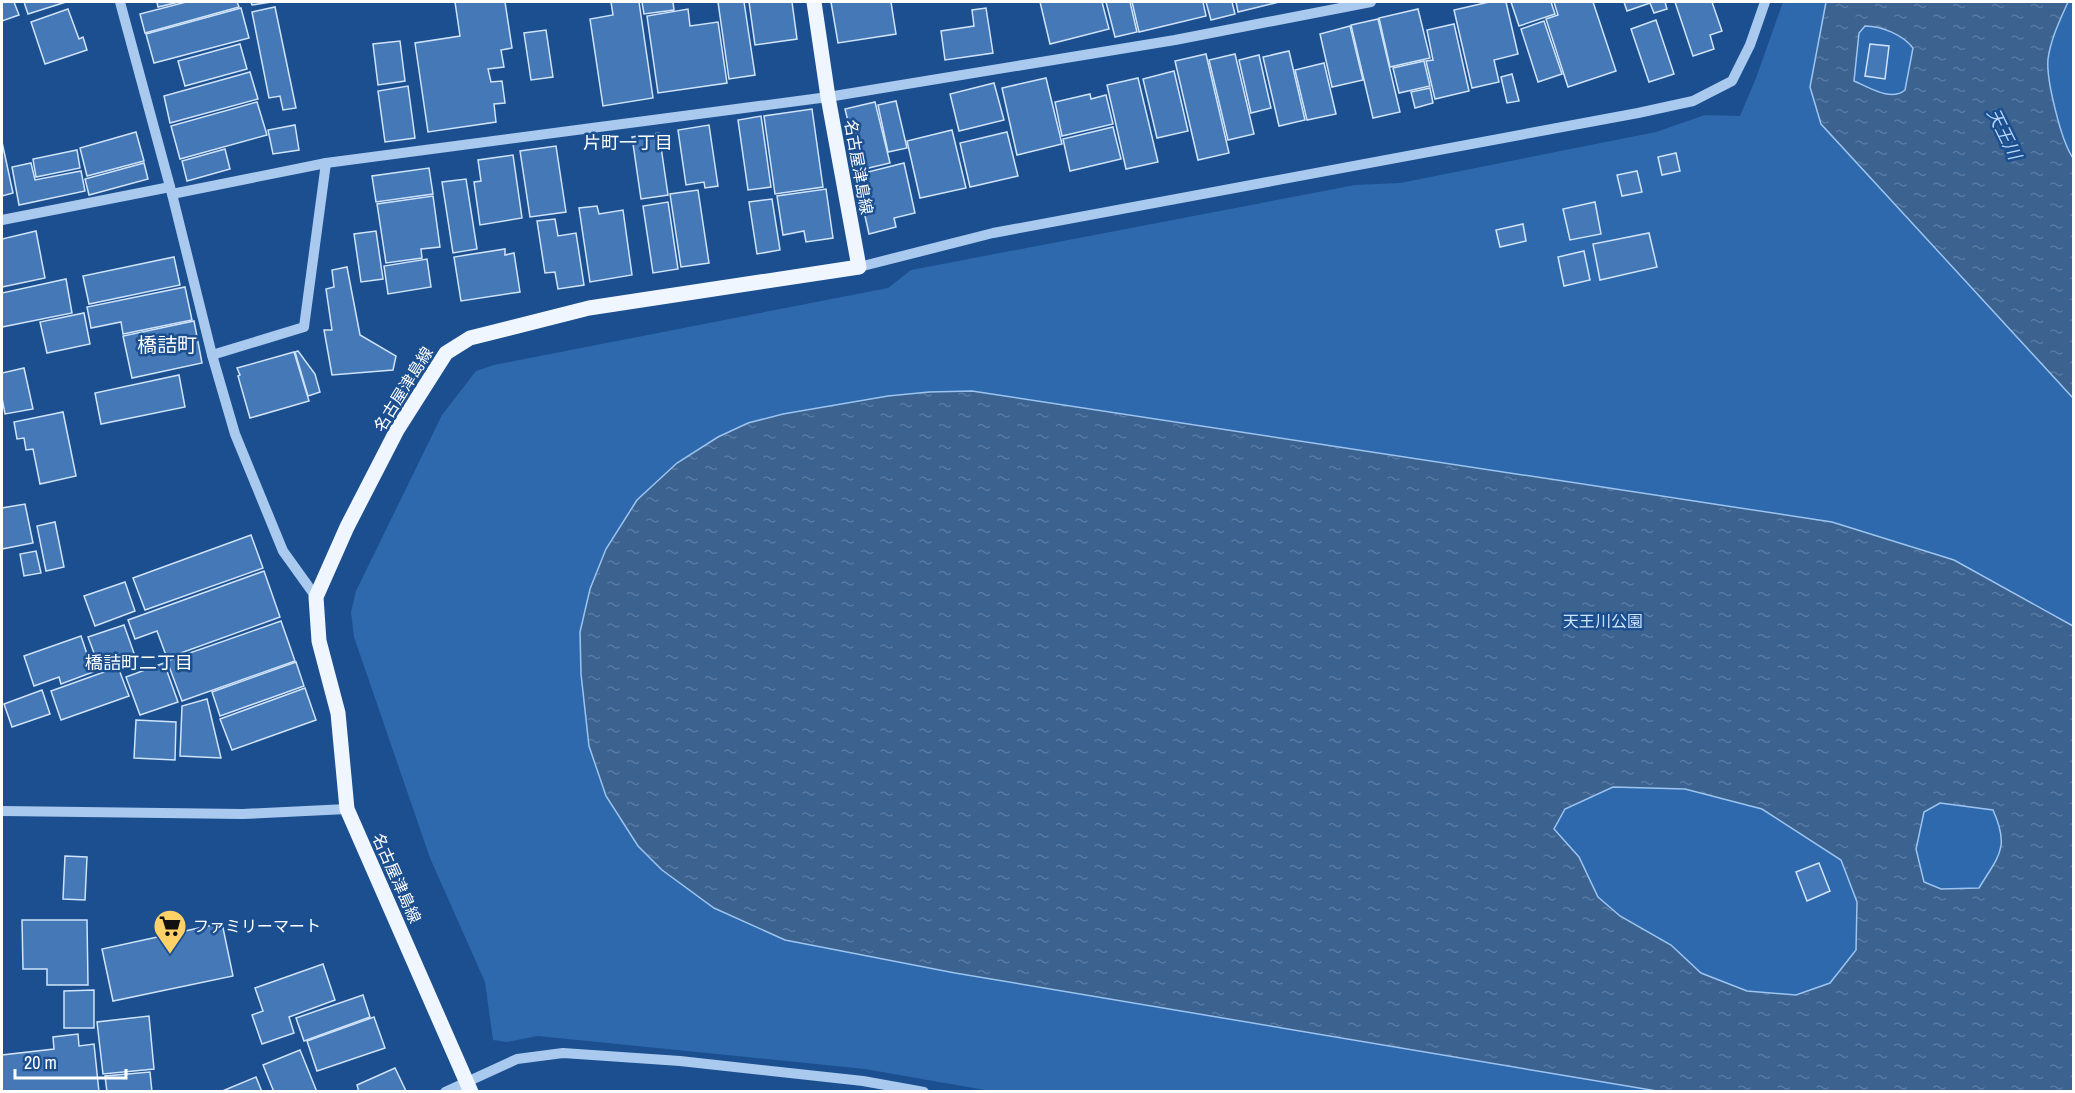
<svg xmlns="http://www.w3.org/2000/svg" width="2075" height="1093" font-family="'Archivo Narrow','Noto Sans JP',sans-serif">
<defs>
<pattern id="water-ripples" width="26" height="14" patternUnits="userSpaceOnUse" patternTransform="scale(1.5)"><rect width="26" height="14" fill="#3c6290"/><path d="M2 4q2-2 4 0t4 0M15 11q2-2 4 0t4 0" fill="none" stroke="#597aa1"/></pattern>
</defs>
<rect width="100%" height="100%" fill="#1b4f8f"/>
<polygon fill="#2e69ad" points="1783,2 2073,2 2073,1091 996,1092 865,1069 538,1036 507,1042 493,1040 485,982 430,858 354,637 351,612 356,591 442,415 476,371 494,365 888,288 911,270 1355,185 1400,183 1656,132 1705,115 1740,116 1756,78"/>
<g fill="url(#water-ripples)" stroke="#9cc4f0" stroke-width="1.5" fill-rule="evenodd">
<path d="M1826,2H2068C2060,20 2051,38 2048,59C2046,79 2061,141 2073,158V398L1821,124L1810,87ZM1865,26C1882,26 1903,35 1913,48L1905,90C1891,102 1869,87 1854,81L1859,33Z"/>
<path d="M972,391L1832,522L1954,560L2073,626V1091H1657L955,973L785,940L714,908L662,870L638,846L606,796L589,746L581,674L580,632L590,589L606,549L637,500L677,463L718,437L748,423L783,414L888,396L929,392ZM1613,787L1685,789L1762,809L1841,860L1857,902L1856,950L1830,983L1796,995L1747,991L1701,973L1671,945L1620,916L1598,897L1579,857L1554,829L1565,809ZM1940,803L1993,810C2010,848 1999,855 1979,888L1941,889L1924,882L1916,849L1924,812Z"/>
</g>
<g fill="#4478b7" stroke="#cfe3fa" stroke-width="1.5">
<polygon points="2,2 14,2 19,15 2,21"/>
<polygon points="24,2 66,2 28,14"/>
<polygon points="157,2 179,2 158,7"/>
<polygon points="186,2 237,2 239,7 145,33 140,14"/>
<polygon points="251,2 271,2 252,5"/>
<polygon points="455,2 505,2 512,48 501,50 504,67 488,69 491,82 502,81 505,103 494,104 496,122 428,132 415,43 460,36"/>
<polygon points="611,2 639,2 653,98 603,106 590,19 613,15"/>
<polygon points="642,2 673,2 674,10 644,14"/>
<polygon points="718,2 744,2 755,75 729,79"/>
<polygon points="749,2 792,2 797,39 755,45"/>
<polygon points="831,2 891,2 896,34 838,43"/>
<polygon points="1040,2 1102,2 1109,29 1050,44"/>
<polygon points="1106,2 1130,2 1137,32 1115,37"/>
<polygon points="1132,2 1203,2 1206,16 1139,32"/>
<polygon points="1206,2 1232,2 1235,14 1211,20"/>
<polygon points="1236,2 1279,2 1238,12"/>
<polygon points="1489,2 1506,2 1518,54 1494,60 1499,82 1472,88 1454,10"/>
<polygon points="1511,2 1551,2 1555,14 1519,26"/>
<polygon points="1554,2 1593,2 1616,71 1568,87 1546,19 1558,15"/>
<polygon points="1624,2 1665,2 1667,9 1654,13 1650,3 1627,11"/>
<polygon points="1675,2 1712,2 1722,31 1710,35 1714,49 1693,56"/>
<polygon points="275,7 296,108 283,110 280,96 269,98 252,12"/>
<polygon points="241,8 249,38 154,63 146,34"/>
<polygon points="986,8 993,53 945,60 941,31 974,26 972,10"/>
<polygon points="68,9 79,39 83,37 87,50 45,64 31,22"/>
<polygon points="688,9 690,26 718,22 727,83 658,93 647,16"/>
<polygon points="1418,9 1430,58 1390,67 1379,18"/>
<polygon points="1378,19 1400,112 1373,118 1351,25"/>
<polygon points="1656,20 1674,74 1649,82 1631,29"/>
<polygon points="1544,21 1562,74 1538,82 1521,29"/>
<polygon points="1454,24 1469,91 1435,99 1426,61 1433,60 1427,30"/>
<polygon points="1350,26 1363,80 1332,87 1320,34"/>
<polygon points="546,30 553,77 531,80 524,33"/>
<polygon points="400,41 405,81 378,85 373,44"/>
<polygon points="240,44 247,69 185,86 178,61"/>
<polygon points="1870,44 1889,46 1885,79 1865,76"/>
<polygon points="1289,51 1305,120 1279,126 1263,57"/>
<polygon points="1206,54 1229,153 1198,160 1175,61"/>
<polygon points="1235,54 1254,134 1228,140 1209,60"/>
<polygon points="1259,55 1271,108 1251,113 1239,60"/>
<polygon points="1424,61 1430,86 1399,93 1393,68"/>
<polygon points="1324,63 1336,114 1307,120 1295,70"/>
<polygon points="1174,71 1188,131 1157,138 1143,79"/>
<polygon points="250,72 258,99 170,123 164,96"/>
<polygon points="1512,74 1519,101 1507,103 1501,77"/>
<polygon points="1046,78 1062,144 1017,155 1002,88"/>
<polygon points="1138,78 1158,162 1126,169 1107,85"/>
<polygon points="994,83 1004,120 959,131 950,94"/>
<polygon points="408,86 415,138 385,142 378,91"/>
<polygon points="1430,88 1433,103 1415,108 1411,92"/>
<polygon points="1090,94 1091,99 1106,95 1113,124 1062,136 1055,102"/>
<polygon points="896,101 907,148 888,152 878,105"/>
<polygon points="257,102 267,135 180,159 171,126"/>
<polygon points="875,102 890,163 860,170 845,109"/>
<polygon points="812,109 823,187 775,194 764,116"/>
<polygon points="761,116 771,187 748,190 738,120"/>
<polygon points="295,125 299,150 273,154 268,130"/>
<polygon points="709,125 718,186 705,188 704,182 686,185 678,130"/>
<polygon points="1113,127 1121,159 1070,171 1063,139"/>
<polygon points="952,130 966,188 920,198 907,141"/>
<polygon points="136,132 144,161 87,176 80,148"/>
<polygon points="1007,132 1018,176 970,187 960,143"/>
<polygon points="659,133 668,195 641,199 632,137"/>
<polygon points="2,142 13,193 2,196"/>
<polygon points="556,146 566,212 530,217 520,151"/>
<polygon points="225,149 230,169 187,181 182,161"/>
<polygon points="77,150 80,168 36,177 33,159"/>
<polygon points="1676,153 1680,171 1662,175 1658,157"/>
<polygon points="513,155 522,218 480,225 474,182 481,181 478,160"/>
<polygon points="31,163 35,180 81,171 85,191 19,205 12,167"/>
<polygon points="144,163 148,179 89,195 85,179"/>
<polygon points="904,163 915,213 894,218 896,227 869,234 856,175"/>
<polygon points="429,168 433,194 376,202 372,176"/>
<polygon points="1637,171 1642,192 1622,196 1617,175"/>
<polygon points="466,179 477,249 453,253 442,182"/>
<polygon points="826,189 833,238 806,242 804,231 783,235 777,196"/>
<polygon points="698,190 709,263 681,267 670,194"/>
<polygon points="433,196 440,247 421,249 422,258 386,263 377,204"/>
<polygon points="772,199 780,250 757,254 749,202"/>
<polygon points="668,202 678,269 653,273 643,206"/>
<polygon points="1595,202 1601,234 1570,240 1563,209"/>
<polygon points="597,206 599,214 623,210 632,275 590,282 579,208"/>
<polygon points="555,219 558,236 576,233 584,285 558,289 555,272 545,273 537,221"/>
<polygon points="1523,224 1526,241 1500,247 1496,230"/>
<polygon points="36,231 45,278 2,287 2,239"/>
<polygon points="376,231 383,279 361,282 354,234"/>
<polygon points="1649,233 1657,267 1600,280 1593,244"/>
<polygon points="505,249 505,255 514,253 520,292 461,301 454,257"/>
<polygon points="1584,251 1590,280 1564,286 1558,257"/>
<polygon points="174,257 180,285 89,304 83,276"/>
<polygon points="427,259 431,287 388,294 384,266"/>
<polygon points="347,267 360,335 396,356 393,370 332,375 324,330 332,330 326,289 334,287 332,270"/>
<polygon points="66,279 72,313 2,327 2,293"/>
<polygon points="185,287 192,320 123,334 121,322 91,328 87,307"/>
<polygon points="84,313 90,344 47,353 40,322"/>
<polygon points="194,321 202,363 132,378 123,336"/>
<polygon points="298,351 315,374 320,392 308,396 295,352"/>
<polygon points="294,352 309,401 250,418 238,376 240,375 237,368"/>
<polygon points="24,368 33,409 5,414 2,398 2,373"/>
<polygon points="179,375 185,407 101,424 95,393"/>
<polygon points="63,412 76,476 40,484 33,449 26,450 24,438 17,439 14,422"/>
<polygon points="25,504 33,543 2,549 2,508"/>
<polygon points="55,522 64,567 46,571 37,526"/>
<polygon points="251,535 263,568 145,610 133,578"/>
<polygon points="36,551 41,573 24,576 20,554"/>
<polygon points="264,571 280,617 167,658 157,631 135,639 128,620"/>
<polygon points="125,582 135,611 95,626 84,596"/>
<polygon points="281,621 295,661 182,701 167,661"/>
<polygon points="124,625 135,656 100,669 88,637"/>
<polygon points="81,636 93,672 61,684 59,677 34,686 24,656"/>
<polygon points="296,662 304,686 220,716 212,692"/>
<polygon points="164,663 178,702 140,715 126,677"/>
<polygon points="118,667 129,696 61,720 51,691"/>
<polygon points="305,688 316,720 232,750 220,719"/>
<polygon points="42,690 50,714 12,727 4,704"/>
<polygon points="207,699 221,758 180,756 182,706"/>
<polygon points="136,720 176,722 175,760 134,758"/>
<polygon points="65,856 87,857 85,900 63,899"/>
<polygon points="1819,863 1830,891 1807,901 1796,872"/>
<polygon points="22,920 87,920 88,985 47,985 47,969 23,969"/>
<polygon points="222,923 233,976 113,1001 102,949"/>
<polygon points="323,964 335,1000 289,1017 294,1033 262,1044 252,1015 263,1011 255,988"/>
<polygon points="94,990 94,1028 64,1028 64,991"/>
<polygon points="363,995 370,1017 304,1041 296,1018"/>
<polygon points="149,1016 154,1069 103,1074 97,1022"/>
<polygon points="374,1017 385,1048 317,1071 307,1041"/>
<polygon points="78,1034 79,1046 94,1044 99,1092 2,1092 2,1055 54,1049 53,1037"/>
<polygon points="300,1050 317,1092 274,1092 263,1065"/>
<polygon points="395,1068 406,1091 359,1092 357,1085"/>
<polygon points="150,1072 152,1092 107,1092 105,1076"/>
<polygon points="256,1077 262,1092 220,1092"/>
</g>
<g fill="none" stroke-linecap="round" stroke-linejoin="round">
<g stroke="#a9c9ee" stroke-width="10">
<polyline points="120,2 172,194 212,355 235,434 283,551 316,597"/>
<polyline points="172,194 326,163 828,97 1175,40 1371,2"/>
<polyline points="2,220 170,187"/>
<polyline points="859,267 993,233 1638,113 1693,101 1732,81 1750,45 1765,2"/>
<polyline points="212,355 304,327 326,163"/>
<polyline points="2,811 243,814 347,809"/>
<polyline points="445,1092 517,1059 563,1053 680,1061 863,1081 924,1092"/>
</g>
<polyline stroke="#f0f6ff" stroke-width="15" points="471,1092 347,809 338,713 319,641 316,597 347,527 397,430 446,353 470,338 589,308 859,267 828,97 814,2"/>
</g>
<defs>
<g id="supermarket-pin" transform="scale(1.725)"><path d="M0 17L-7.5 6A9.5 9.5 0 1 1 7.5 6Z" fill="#ffd166" stroke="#1b4f8f"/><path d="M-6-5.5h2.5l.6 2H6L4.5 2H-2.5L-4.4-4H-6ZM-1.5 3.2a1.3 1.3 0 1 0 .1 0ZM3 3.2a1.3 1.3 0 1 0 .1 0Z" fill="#111"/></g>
</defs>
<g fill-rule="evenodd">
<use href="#supermarket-pin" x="170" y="926"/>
</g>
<g text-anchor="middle" stroke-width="5" stroke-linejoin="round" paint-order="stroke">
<g font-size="16" fill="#fff" stroke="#1b4f8f">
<text transform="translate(859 167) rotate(80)" y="6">名古屋津島線</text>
<text transform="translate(403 389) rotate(-58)" y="6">名古屋津島線</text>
<text transform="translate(397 878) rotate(66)" y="6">名古屋津島線</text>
</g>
<g font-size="16" fill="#cfe3fa" stroke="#1b4f8f">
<text x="1603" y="627">天王川公園</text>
</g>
<g font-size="16" fill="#fff" stroke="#1b4f8f" text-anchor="start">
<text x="193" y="932">ファミリーマート</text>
</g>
<g font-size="18" font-style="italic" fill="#b5d3f5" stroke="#1b4f8f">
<text transform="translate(2004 134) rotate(64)" y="6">天王川</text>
</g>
<g font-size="18" fill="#fff" stroke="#1b4f8f">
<text x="628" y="149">片町一丁目</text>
<text x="139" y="669">橋詰町二丁目</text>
</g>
<g font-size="20" fill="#fff" stroke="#1b4f8f">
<text x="167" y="352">橋詰町</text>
</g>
</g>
<rect width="2075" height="1093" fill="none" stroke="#ffffff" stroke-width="6"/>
<path d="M15 1069v9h111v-9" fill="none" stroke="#ffffff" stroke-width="3"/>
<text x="24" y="1069" font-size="18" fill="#ffffff" stroke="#1b4f8f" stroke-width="4.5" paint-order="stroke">20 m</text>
</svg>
